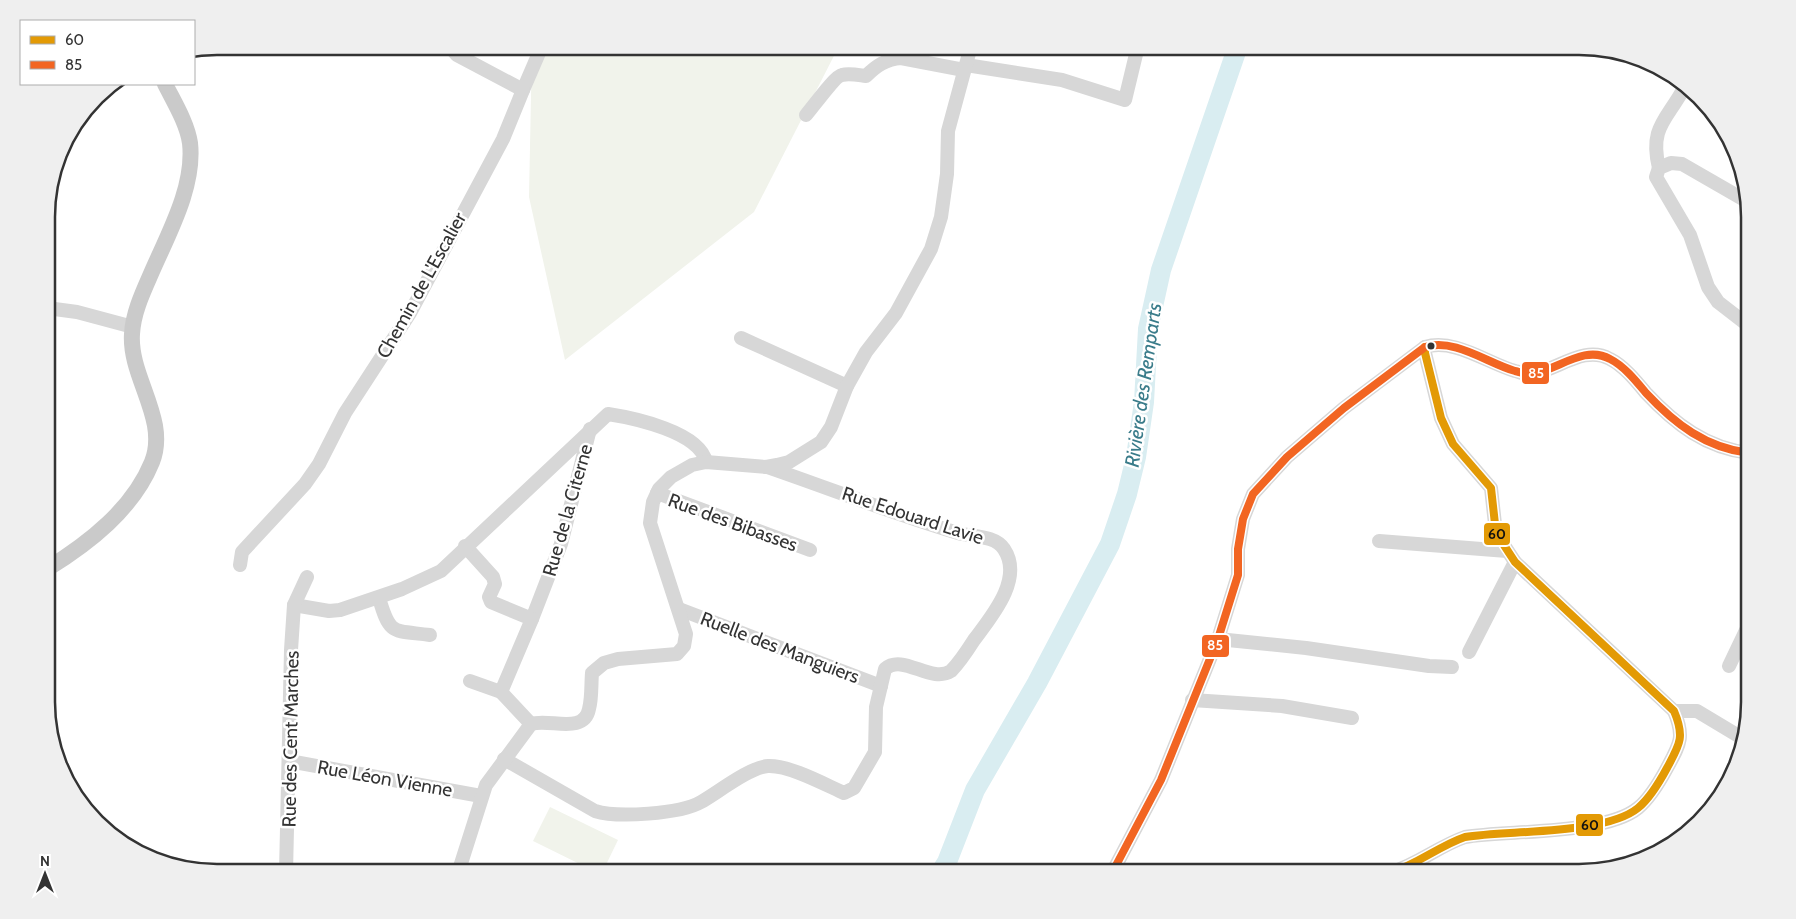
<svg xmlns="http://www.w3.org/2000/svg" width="1796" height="919" font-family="Cabin,sans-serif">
<rect width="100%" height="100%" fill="#fff"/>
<g fill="#f1f3eb">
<polygon points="532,46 839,46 754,212 565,360 529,197"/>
<polygon points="550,807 618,840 602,873 598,873 533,841"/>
</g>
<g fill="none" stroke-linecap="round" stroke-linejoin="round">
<polyline stroke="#d9edf1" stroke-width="20" points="940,873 947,862 975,790 1037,683 1110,544 1127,494 1136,457 1144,402 1148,329 1161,270 1238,46"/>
<g stroke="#d7d7d7" stroke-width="14">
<polyline points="966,65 1062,80 1125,100 1138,46"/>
<polyline points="523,90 542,46"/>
<path d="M806,115C813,107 835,76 842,75C849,73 858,75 866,76C876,66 886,59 901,58L964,70"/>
<path d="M1659,168C1649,127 1667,120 1684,88"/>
<polyline points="1748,202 1682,164 1671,163 1659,168 1656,177 1690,235 1708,287 1718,302 1749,326"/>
<polyline points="47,308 77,312 133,327"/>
<polyline points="741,338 847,386"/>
<polyline points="657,493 810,550"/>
<polyline points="1379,541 1507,551"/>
<polyline points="465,546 493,577 495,584 489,597 491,602 532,619 561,544 590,429"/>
<polyline points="240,565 242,552 305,484 319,464 345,413 410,313 503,139 523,90 457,55 449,46"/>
<path d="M379,598C390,636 393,630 430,635"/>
<path d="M294,605L329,611L340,610L402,589L441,571L608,414C634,418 700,432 706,462"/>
<polyline points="679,609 881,686"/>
<polyline points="1218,639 1306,648 1429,666 1452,667"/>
<polyline points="1469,652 1515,562"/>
<polyline points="1729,666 1750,622"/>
<polyline points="470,681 501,692 531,724"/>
<polyline points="501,692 532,619"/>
<polyline points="1192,700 1282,706 1352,718"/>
<polyline points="1674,711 1697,711 1742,738"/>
<path d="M504,759L595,811C617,818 680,814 701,802C717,793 750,767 768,766C789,765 824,784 844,793L854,788L875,752L876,707L885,669C903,653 931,684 951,671C960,662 967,651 974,640C991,617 1024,579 1004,549C995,535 972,537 958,533C894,514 831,489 767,467"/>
<polyline points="289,761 481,796"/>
<path d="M1392,872C1418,864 1439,846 1465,837C1508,830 1605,835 1638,808C1649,799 1660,781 1667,768C1680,744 1685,737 1674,711L1515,562L1496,533L1491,488L1453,444L1441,418L1425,353V347"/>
<polyline points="286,873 291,650 294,605 307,577"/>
<path d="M458,873L486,785L531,724C549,718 584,735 589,709C592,698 591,685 592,673L604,663L618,659L677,654L684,646L686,634L650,523L653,502L659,489L671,477L692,465L706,462L766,467L777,465L789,462L821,442L831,427L847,386L866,352L896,313L931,249L941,217L947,174L948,131L971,46"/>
<path d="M1112,873L1161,780L1218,639L1238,575V549L1243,519L1253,494L1287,457L1344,408L1425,347C1455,338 1487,363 1515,371C1520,372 1526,375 1530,374C1556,372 1583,344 1610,359C1624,366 1636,381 1646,393C1675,424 1706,448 1749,453"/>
</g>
<path stroke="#cacaca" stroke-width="16" d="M47,569C89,543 133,509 152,462C169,419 129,377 132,334C133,314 142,294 150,276C167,236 195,188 190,143C187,123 174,102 165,84"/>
<g stroke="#fff" stroke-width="11">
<path id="bus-1" d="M1392,872C1418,864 1439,846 1465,837C1508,830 1605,835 1638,808C1649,799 1660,781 1667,768C1680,744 1685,737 1674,711L1515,562L1496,533L1491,488L1453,444L1441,418L1425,353V347"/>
</g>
<g stroke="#fff" stroke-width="11">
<path id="bus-2" d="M1112,873L1161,780L1218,639L1238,575V549L1243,519L1253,494L1287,457L1344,408L1425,347C1455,338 1487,363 1515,371C1520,372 1526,375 1530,374C1556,372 1583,344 1610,359C1624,366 1636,381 1646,393C1675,424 1706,448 1749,453"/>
</g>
<use href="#bus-1" stroke="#e39a05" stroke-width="8"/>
<use href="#bus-2" stroke="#f26522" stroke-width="8"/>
</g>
<circle fill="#333" stroke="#fff" stroke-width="2" cx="1431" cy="346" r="4.5"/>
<g text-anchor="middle" stroke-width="5" stroke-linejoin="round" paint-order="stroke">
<g font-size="19" fill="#333" stroke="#fff">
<text transform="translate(421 285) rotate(-61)" y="7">Chemin de L'Escalier</text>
<text transform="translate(567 510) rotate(-74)" y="7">Rue de la Citerne</text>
<text transform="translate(913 515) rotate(18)" y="7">Rue Edouard Lavie</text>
<text transform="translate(733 522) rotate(20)" y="7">Rue des Bibasses</text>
<text transform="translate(780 647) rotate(21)" y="7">Ruelle des Manguiers</text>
<text transform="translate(290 739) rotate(-89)" y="7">Rue des Cent Marches</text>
<text transform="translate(385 778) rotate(10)" y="7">Rue Léon Vienne</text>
</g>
<g font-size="20" font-style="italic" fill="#3a7c8a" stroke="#fff">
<text transform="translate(1143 385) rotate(-82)" y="7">Rivière des Remparts</text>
</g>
</g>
<path d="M0 0H1796V919H0ZM217 55H1579A162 162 0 0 1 1741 217V702A162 162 0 0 1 1579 864H217A162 162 0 0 1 55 702V217A162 162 0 0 1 217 55Z" fill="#efefef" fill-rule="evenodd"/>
<path fill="none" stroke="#333" stroke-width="2.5" d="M217 55H1579A162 162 0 0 1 1741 217V702A162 162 0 0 1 1579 864H217A162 162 0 0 1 55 702V217A162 162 0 0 1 217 55Z"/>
<g stroke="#fff" stroke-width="2">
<rect x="1521" y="361" width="29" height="24" rx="5" fill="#f26522"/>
<rect x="1483" y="522" width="28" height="24" rx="5" fill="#e39a05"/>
<rect x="1201" y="634" width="29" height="24" rx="5" fill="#f26522"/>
<rect x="1575" y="813" width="29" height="24" rx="5" fill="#e39a05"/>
</g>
<g font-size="14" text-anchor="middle" font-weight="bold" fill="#fff">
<text x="1536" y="378">85</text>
<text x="1215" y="650">85</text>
</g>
<g font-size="14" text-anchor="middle" font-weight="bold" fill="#111">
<text x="1497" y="539">60</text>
<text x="1590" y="830">60</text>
</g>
<rect x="20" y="20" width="175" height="65" fill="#ffffff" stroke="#adadad"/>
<rect x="30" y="36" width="25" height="8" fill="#e39a05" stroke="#adadad"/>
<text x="65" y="45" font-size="15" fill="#333333">60</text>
<rect x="30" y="61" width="25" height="8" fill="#f26522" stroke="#adadad"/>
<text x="65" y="70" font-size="15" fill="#333333">85</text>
<g transform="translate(45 874)" stroke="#ffffff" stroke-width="4" paint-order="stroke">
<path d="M0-4L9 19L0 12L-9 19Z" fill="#333333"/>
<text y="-8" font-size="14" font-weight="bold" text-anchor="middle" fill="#333333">N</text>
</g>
</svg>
